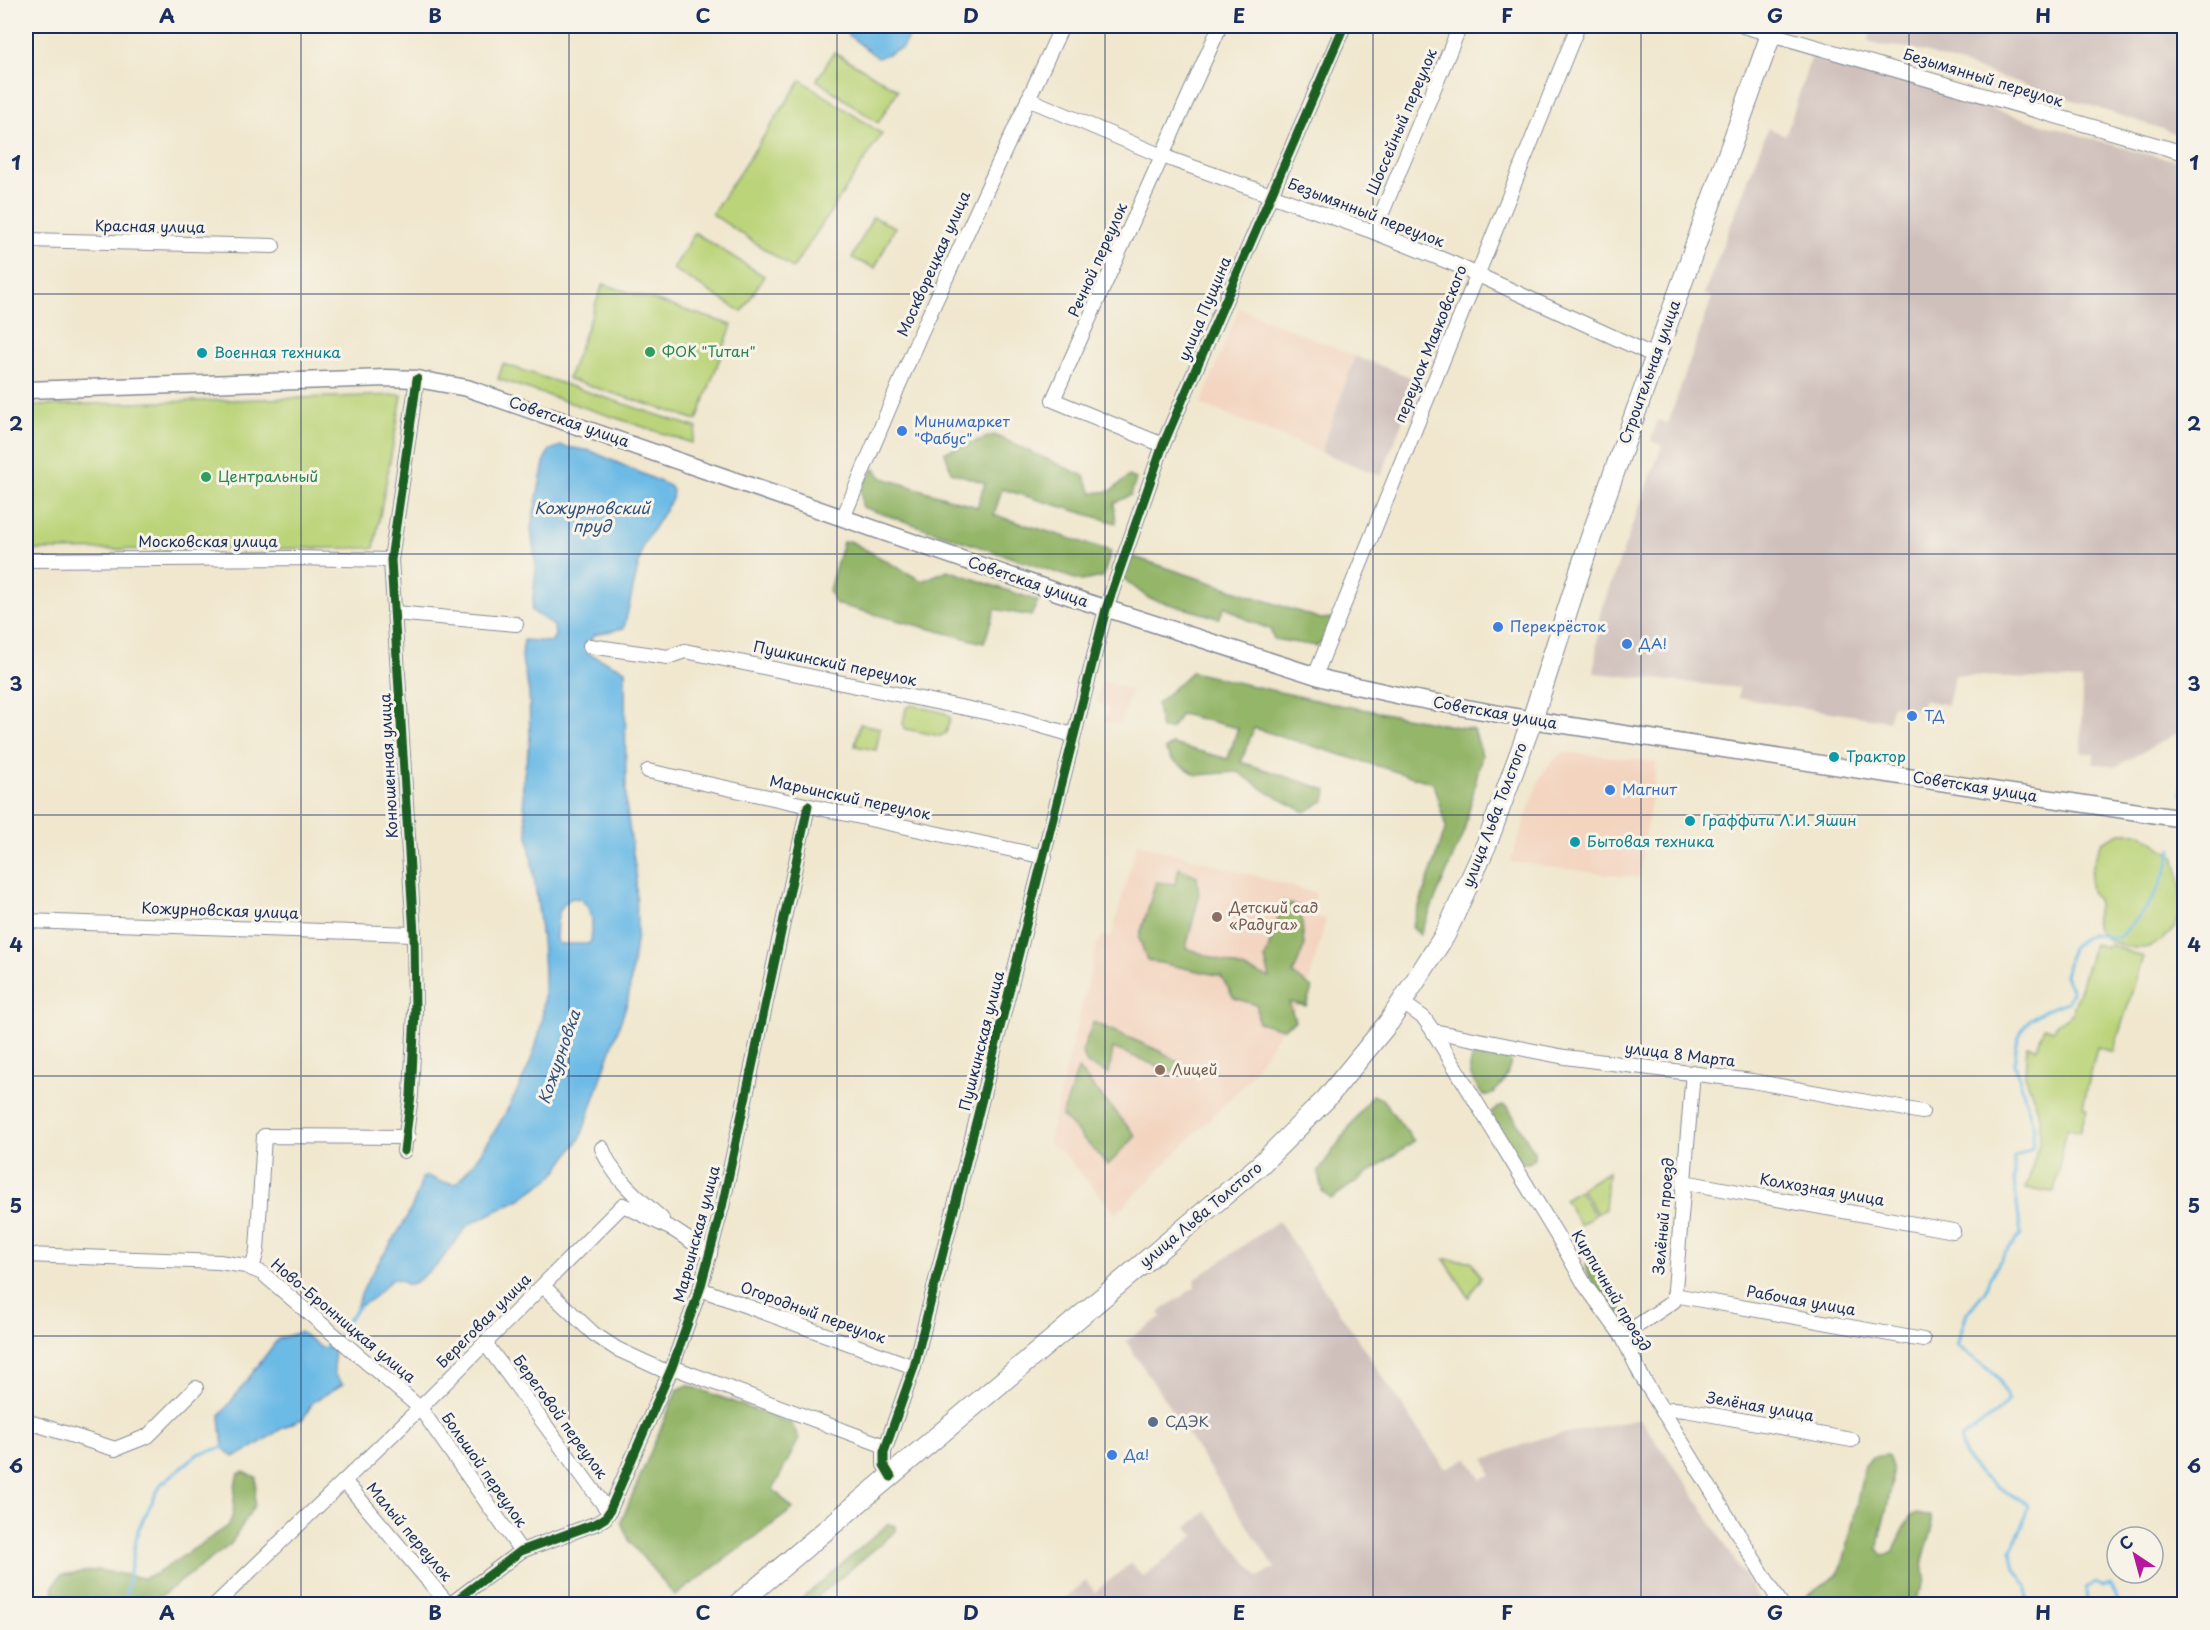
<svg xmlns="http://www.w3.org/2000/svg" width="2210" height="1630" font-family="'Playpen Sans',sans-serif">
<rect width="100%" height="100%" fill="#f7f3e8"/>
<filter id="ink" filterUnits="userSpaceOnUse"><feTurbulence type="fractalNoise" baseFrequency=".0167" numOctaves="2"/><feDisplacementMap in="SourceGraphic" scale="12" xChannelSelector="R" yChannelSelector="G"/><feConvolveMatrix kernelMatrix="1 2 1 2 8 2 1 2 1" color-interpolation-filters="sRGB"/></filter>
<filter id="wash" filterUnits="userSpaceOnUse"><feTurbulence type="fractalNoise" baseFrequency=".008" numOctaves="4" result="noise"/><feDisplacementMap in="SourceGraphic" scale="24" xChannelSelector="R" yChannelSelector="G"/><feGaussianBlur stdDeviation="1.35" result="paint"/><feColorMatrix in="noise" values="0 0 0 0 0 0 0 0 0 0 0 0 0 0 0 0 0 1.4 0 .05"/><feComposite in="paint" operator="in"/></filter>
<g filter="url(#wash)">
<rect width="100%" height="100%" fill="#f0e7ce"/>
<g fill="#f3d4bf">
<polygon points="1239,308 1355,356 1321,452 1201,404"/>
<polygon points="1102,681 1131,690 1120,725 1104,721 1108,707 1096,703"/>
<polygon points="1565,752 1657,762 1639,878 1510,862 1541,775 1554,759"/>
<polygon points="1137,843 1316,893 1310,915 1326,919 1306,993 1246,1082 1116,1214 1063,1153 1048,1143 1097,945 1102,935 1111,938"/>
</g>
<g fill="#cfc0bb">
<polygon points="1874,26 2184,26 2184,136 1912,48 1877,45 1868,40"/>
<polygon points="1811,57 1851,72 1857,61 1971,103 2141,153 2184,162 2184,701 2178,733 2115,767 2093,763 2094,754 2081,752 2082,680 1955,675 1948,705 1923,700 1921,710 1892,705 1889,721 1738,698 1739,688 1594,673 1600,613 1662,445 1651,441 1657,420 1668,423 1712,297 1704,294 1768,128 1786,135"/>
<polygon points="1355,356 1418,380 1381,476 1321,452"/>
<polygon points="1278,1221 1445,1469 1467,1458 1481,1479 1491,1475 1485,1459 1541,1438 1640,1419 1687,1484 1762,1604 1057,1604 1086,1581 1095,1592 1131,1563 1143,1577 1194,1536 1187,1527 1206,1512 1258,1577 1275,1568 1126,1341 1161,1317 1159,1312 1195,1287 1194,1280"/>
</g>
<g fill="#bbd479" stroke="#6b826c" stroke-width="1.5">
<polygon points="834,52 898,90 878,123 817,80"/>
<polygon points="801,80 882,134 793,268 712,214"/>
<polygon points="873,217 895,227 875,268 852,258"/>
<polygon points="695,233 764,276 742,312 673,269"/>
<polygon points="603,284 732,325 697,420 568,379"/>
<polygon points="503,364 697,428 692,443 498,379"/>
<polygon points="402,395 374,548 26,550 26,406"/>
<polygon points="912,705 945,713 950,718 946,733 940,736 906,729 903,724 906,708"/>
<polygon points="860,724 880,728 876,750 855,746"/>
<path d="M2120,833H2140L2174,856C2180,877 2187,909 2174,928C2170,934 2155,945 2148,947C2134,951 2101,942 2096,926C2094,919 2099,910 2098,903C2097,898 2093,895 2091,891C2087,876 2096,855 2102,842Z"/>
<polygon points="2094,944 2106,947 2108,944 2143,957 2113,1052 2097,1047 2083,1106 2087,1109 2080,1132 2067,1128 2054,1192 2026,1189 2040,1140 2040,1116 2025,1075 2027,1046 2037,1048 2044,1027 2054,1030 2056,1025 2072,1013"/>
<polygon points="1608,1172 1605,1209 1597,1214 1581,1188"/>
<polygon points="1579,1190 1595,1215 1580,1225 1564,1199"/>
<polygon points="1444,1259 1471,1261 1481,1277 1469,1297"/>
</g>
<g fill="#94b669" stroke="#587264" stroke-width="1.5">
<polygon points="994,435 1084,476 1092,493 1111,491 1129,476 1136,479 1131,495 1114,503 1116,523 1002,489 994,515 1111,551 1103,577 1081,581 862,507 861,488 874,469 883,478 977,507 985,483 951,472 945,452"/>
<polygon points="850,541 922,581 948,570 1038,601 1031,616 995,609 984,643 836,604 829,590 843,542"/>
<polygon points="1131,556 1321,619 1332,618 1331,635 1316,646 1274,639 1270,629 1249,621 1225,606 1219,618 1148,598 1123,578"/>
<polygon points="1191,672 1324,702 1474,730 1482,755 1464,831 1420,935 1412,927 1446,827 1433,783 1254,728 1241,762 1327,790 1325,800 1305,812 1269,793 1238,772 1197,775 1172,760 1165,750 1172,744 1228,759 1238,728 1181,714 1171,729 1161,729 1157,704"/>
<polygon points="1179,868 1197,876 1199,897 1186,948 1270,978 1265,959 1283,902 1301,907 1304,947 1293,974 1312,988 1306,1006 1289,1002 1295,1021 1282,1029 1258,1022 1257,1005 1234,998 1221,976 1147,960 1139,938 1156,882 1175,884"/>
<polygon points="1093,1022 1162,1052 1181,1064 1174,1073 1113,1048 1109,1074 1087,1064 1082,1052"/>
<path d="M1483,1052L1504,1056L1511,1061C1508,1076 1500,1094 1483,1096C1474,1081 1464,1073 1474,1055Z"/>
<polygon points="1078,1069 1136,1136 1108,1165 1062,1116"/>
<polygon points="1372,1095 1382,1099 1414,1141 1331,1199 1322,1191 1318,1172"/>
<polygon points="1502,1105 1508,1107 1534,1152 1534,1159 1529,1163 1521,1163 1491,1117 1492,1112"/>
<polygon points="1592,1264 1623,1311 1624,1318 1621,1320 1618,1319 1586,1272 1586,1265"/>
<polygon points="688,1385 792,1424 799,1439 773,1489 793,1509 675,1596 630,1542 621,1522 677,1390"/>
<path d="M1887,1455C1902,1478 1879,1522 1878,1549L1883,1555L1892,1553L1911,1515L1917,1513L1931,1516L1932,1531L1923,1560L1925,1579L1914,1604H1801C1810,1588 1828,1587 1839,1572C1847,1559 1860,1487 1864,1467L1872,1457Z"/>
<path d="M243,1472L256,1477L255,1504L231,1544L150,1604H55L53,1586L61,1575L98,1570L143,1578L156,1574L228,1526C238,1510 231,1492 238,1474Z"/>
<polygon points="888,1524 896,1526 896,1531 809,1604 796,1604"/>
</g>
<g fill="#6cbae6" stroke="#4474a2" stroke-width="1.5" fill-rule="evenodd">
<polygon points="851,26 914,26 902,48 878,58 846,33"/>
<path d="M561,446L591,451L670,486L673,491L672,499L643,545L624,628L594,635L588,644L587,653L625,670L626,805L636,873L637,934L628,1000L581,1137L554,1175L520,1199L468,1225L439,1263L416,1282L407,1285L400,1280L392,1279L371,1300L356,1308C370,1262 410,1230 422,1178L428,1176L441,1182L456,1184C490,1146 535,1070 542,1019C551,952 529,862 523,793C521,774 530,754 530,734C529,721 530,707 529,693C526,671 519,664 524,640L551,642L555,636L554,626L532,611L536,568L531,528L545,458L550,450ZM572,898L581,899C594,912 593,923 591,941L588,944H560L556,940C557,924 555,907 572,898Z"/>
<path d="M300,1332L322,1348H334V1374L343,1384L313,1402L303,1419C274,1428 261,1447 233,1457L223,1448L220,1416L278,1339Z"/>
</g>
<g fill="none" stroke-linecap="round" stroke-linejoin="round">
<g stroke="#6cbae6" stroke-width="3">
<polyline points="2181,794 2184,774"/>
<polyline points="339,1331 359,1306"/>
<polyline points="323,1350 333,1339"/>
<polyline points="124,1604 138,1530 161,1484 198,1454 224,1447"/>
<path d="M2028,1604L2027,1586L2015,1569L2011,1550L2023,1525L2028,1505C2002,1487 1963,1474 1961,1439C1977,1425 1995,1418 2008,1401L1999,1378L1957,1345L1967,1313L1985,1291L1989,1279L2005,1253L2021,1235L2014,1181V1157L2032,1149L2034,1128L2015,1064C2014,1024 2034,1012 2068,1002L2072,991L2065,976L2072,947L2090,934L2118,938C2147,912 2164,887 2172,849"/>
<polyline points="2087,1604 2086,1589 2096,1583 2102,1586 2111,1584 2118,1604"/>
</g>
</g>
</g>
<g filter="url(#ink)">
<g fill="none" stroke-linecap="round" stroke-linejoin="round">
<g stroke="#868b96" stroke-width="16">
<g id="minor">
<polyline points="1743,26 2184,153"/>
<polyline points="1028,99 1162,156 1374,232 1454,264 1655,356"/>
<polyline points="1374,232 1460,26"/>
<polyline points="26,240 273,246"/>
<polyline points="1163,445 1053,400 1220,26"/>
<polyline points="843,518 919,337 1062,26"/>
<polyline points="26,560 293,558 391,560"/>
<polyline points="395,613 516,624"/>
<polyline points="590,646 668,657 685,651 1014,718 1073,735"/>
<polyline points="1315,676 1578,26"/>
<polyline points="648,771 1045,857"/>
<polyline points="26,921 414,934"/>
<polyline points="1403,1003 1424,1018 1433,1031 1558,1237 1585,1285 1622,1336 1642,1377 1781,1604"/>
<polyline points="1433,1031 1565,1057 1752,1081 1922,1112"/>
<path d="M602,1148C613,1178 638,1198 662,1219"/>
<polyline points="404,1151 411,1095 415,1011 414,934 391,560 417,379"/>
<polyline points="1684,1182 1953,1231"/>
<polyline points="26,1255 219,1262 246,1266 262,1273 420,1408 521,1551"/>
<polyline points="252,1269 257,1250 264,1136 408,1137"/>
<polyline points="543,1286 594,1334 617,1349 669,1373"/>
<polyline points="700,1289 914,1367"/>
<polyline points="1674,1295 1923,1340"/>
<polyline points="1622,1336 1674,1301 1693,1072"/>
<polyline points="485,1343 609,1512"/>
<polyline points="672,1367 885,1446"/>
<polyline points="1663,1412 1672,1409 1685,1410 1852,1440"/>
<polyline points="26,1421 115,1449 148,1436 196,1388"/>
<polyline points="891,1477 884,1465 884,1452 914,1367 1106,609 1163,445 1344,26"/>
<polyline points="345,1482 448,1604"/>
<polyline points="216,1604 420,1408 623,1205 674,1230 710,1254"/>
<polyline points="451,1604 521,1551 597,1523 605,1518 609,1512 672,1367 700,1289 722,1207 808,806"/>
</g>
</g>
<g stroke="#868b96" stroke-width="19">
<polyline id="major" points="26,390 386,378 417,379 467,388 1083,601 1329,680 1406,697 1532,720 2184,819"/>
</g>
<g stroke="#868b96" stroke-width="22">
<polyline id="highway" points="738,1604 1260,1165 1326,1099 1389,1022 1445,935 1487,843 1532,720 1591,537 1774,26"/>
</g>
<use href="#minor" stroke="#fff" stroke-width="14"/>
<use href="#major" stroke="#fff" stroke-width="16"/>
<use href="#highway" stroke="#fff" stroke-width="20"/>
<g stroke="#f7f3e8" stroke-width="13">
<g id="cycleway">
<polyline points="404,1151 411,1095 415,1011 414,934 391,560 417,379"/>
<polyline points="891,1477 884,1465 884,1452 914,1367 1106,609 1163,445 1344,26"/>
<polyline points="451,1604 521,1551 597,1523 605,1518 609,1512 672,1367 700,1289 722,1207 808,806"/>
</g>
</g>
<use href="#cycleway" stroke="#1b5e20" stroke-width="9"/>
</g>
</g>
<path fill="none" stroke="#1b2f5e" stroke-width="1.5" stroke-opacity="0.55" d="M301,26V1604M569,26V1604M837,26V1604M1105,26V1604M1373,26V1604M1641,26V1604M1909,26V1604M26,294H2184M26,554H2184M26,815H2184M26,1076H2184M26,1336H2184"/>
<g fill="#2e9e5b" stroke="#f7f3e8" stroke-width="2">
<circle cx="650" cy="352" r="6"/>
<circle cx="206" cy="477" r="6"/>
</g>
<g fill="#0f9aa8" stroke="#f7f3e8" stroke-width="2">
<circle cx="202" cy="353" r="6"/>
<circle cx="1834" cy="757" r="6"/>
<circle cx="1690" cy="821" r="6"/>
<circle cx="1575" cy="842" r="6"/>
</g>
<g fill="#3f7fe0" stroke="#f7f3e8" stroke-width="2">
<circle cx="902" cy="431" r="6"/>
<circle cx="1498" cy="627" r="6"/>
<circle cx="1627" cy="644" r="6"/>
<circle cx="1912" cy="716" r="6"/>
<circle cx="1610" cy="790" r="6"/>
<circle cx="1112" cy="1455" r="6"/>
</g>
<g fill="#8d6e63" stroke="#f7f3e8" stroke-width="2">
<circle cx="1217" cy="917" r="6"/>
<circle cx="1160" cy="1070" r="6"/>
</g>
<circle fill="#5c6f8a" stroke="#f7f3e8" stroke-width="2" cx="1153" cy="1422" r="6"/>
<g text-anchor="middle" stroke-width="6" stroke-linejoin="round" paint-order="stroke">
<g font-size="15" fill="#1b2f5e" stroke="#f7f3e8">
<text transform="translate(1983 78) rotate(17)" y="5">Безымянный переулок</text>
<text transform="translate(1402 122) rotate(-67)" y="5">Шоссейный переулок</text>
<text transform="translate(1366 213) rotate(21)" y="5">Безымянный переулок</text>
<text transform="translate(150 227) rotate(1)" y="5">Красная улица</text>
<text transform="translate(1098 260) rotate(-66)" y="5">Речной переулок</text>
<text transform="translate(934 264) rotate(-66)" y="5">Москворецкая улица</text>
<text transform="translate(1205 309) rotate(-67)" y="5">улица Пущина</text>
<text transform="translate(1431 344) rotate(-68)" y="5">переулок Маяковского</text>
<text transform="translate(1650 372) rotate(-70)" y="5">Строительная улица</text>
<text transform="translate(569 422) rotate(19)" y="5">Советская улица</text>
<text x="208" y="547">Московская улица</text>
<text transform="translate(1028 582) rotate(19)" y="5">Советская улица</text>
<text transform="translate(835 664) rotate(12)" y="5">Пушкинский переулок</text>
<text transform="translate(1495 713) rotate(10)" y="5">Советская улица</text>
<text transform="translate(389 766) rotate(-93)" y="5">Конюшенная улица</text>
<text transform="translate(1975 787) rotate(9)" y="5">Советская улица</text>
<text transform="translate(850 798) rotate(12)" y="5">Марьинский переулок</text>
<text transform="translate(1495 815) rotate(-69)" y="5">улица Льва Толстого</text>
<text transform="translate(220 911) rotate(2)" y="5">Кожурновская улица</text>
<text transform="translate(982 1041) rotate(-76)" y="5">Пушкинская улица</text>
<text transform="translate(1680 1055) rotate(7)" y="5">улица 8 Марта</text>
<text transform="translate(1822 1190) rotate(10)" y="5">Колхозная улица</text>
<text transform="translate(1201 1215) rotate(-40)" y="5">улица Льва Толстого</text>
<text transform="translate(1664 1216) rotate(-85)" y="5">Зелёный проезд</text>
<text transform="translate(697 1234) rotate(-75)" y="5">Марьинская улица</text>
<text transform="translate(1611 1291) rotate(59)" y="5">Кирпичный проезд</text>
<text transform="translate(1801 1301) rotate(10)" y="5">Рабочая улица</text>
<text transform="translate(813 1313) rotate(20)" y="5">Огородный переулок</text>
<text transform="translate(343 1321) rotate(40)" y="5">Ново-Бронницкая улица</text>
<text transform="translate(484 1321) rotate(-45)" y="5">Береговая улица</text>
<text transform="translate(1760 1407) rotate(10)" y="5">Зелёная улица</text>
<text transform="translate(560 1417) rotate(54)" y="5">Береговой переулок</text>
<text transform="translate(484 1470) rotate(55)" y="5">Большой переулок</text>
<text transform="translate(409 1532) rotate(50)" y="5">Малый переулок</text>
</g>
<g font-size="15" fill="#27864d" stroke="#f7f3e8" text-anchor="start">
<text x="662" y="357">ФОК "Титан"</text>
<text x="218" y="482">Центральный</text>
</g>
<g font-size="15" fill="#0d838f" stroke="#f7f3e8" text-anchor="start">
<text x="214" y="358">Военная техника</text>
<text x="1846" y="762">Трактор</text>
<text x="1702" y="826">Граффити Л.И. Яшин</text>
<text x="1587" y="847">Бытовая техника</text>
</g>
<g font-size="15" fill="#366cbe" stroke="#f7f3e8" text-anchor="start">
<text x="914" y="427">Минимаркет<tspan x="914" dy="17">"Фабус"</tspan></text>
<text x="1510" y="632">Перекрёсток</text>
<text x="1639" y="649">ДА!</text>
<text x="1924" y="721">ТД</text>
<text x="1622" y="795">Магнит</text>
<text x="1124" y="1460">Да!</text>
</g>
<g font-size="15" fill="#785e54" stroke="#f7f3e8" text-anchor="start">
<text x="1229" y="913">Детский сад<tspan x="1229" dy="17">«Радуга»</tspan></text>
<text x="1172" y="1075">Лицей</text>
</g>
<g font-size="15" fill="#4e5e75" stroke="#f7f3e8" text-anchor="start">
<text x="1165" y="1427">СДЭК</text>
</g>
<g font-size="16" font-style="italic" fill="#2f5280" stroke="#f7f3e8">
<text x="592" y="514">Кожурновский<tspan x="592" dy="18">пруд</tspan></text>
<text transform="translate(559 1057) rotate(-71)" y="6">Кожурновка</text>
</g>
</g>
<rect width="2210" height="1630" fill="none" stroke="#f7f3e8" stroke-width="66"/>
<g transform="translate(2135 1555) rotate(324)"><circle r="28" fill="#f7f3e8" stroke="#9fa5b1" stroke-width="1.5"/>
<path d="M0-4.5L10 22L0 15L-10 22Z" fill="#b5179e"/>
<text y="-9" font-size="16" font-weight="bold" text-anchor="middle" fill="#1b2f5e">С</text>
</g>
<rect x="33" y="33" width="2144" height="1564" fill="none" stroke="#1b2f5e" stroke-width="2"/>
<g font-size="20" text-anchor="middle" font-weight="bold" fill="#1b2f5e">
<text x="167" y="23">A</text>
<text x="435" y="23">B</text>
<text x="703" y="23">C</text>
<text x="971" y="23">D</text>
<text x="1239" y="23">E</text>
<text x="1507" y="23">F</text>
<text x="1775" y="23">G</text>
<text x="2043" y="23">H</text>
<text x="16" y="170">1</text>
<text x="2194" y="170">1</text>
<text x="16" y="431">2</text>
<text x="2194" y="431">2</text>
<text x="16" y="691">3</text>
<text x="2194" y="691">3</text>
<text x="16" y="952">4</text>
<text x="2194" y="952">4</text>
<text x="16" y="1213">5</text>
<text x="2194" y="1213">5</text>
<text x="16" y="1473">6</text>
<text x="2194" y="1473">6</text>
<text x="167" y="1620">A</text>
<text x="435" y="1620">B</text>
<text x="703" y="1620">C</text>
<text x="971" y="1620">D</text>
<text x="1239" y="1620">E</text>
<text x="1507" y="1620">F</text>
<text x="1775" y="1620">G</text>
<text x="2043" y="1620">H</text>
</g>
</svg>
